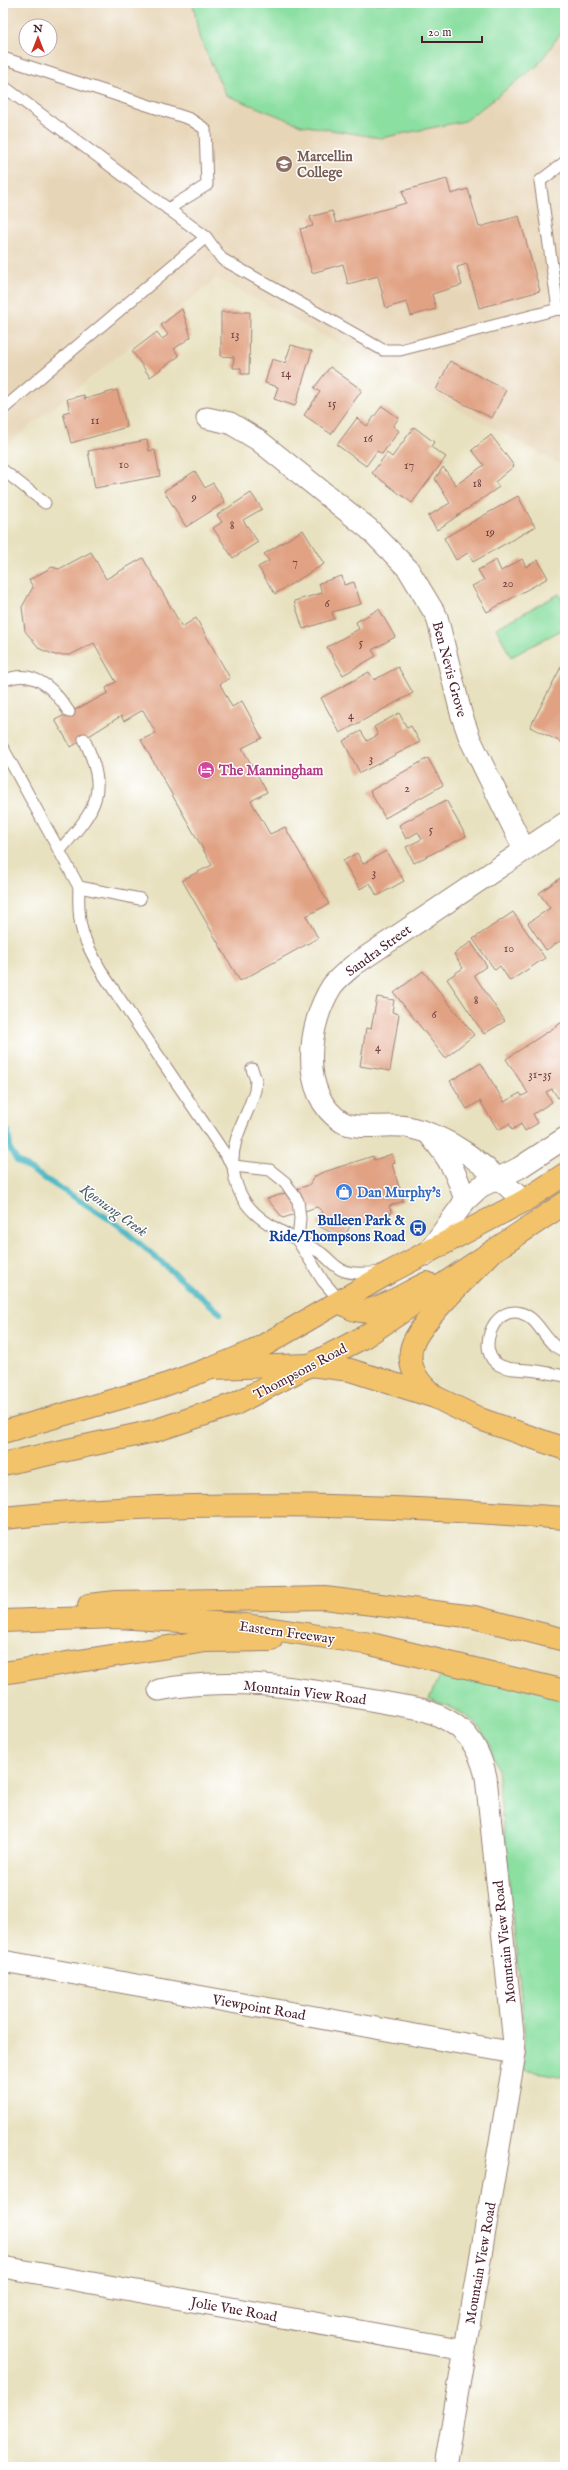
<svg xmlns="http://www.w3.org/2000/svg" width="568" height="2470" font-family="'IM FELL English',serif">
<rect width="100%" height="100%" fill="#fff"/>
<filter id="ink" filterUnits="userSpaceOnUse"><feTurbulence type="fractalNoise" baseFrequency=".025" numOctaves="2"/><feDisplacementMap in="SourceGraphic" scale="8" xChannelSelector="R" yChannelSelector="G"/><feConvolveMatrix kernelMatrix="1 2 1 2 8 2 1 2 1" color-interpolation-filters="sRGB"/></filter>
<filter id="wash" filterUnits="userSpaceOnUse"><feTurbulence type="fractalNoise" baseFrequency=".012" numOctaves="4" result="noise"/><feDisplacementMap in="SourceGraphic" scale="16" xChannelSelector="R" yChannelSelector="G"/><feGaussianBlur stdDeviation="0.9" result="paint"/><feColorMatrix in="noise" values="0 0 0 0 0 0 0 0 0 0 0 0 0 0 0 0 0 1.4 0 .05"/><feComposite in="paint" operator="in"/></filter>
<g filter="url(#wash)">
<rect width="100%" height="100%" fill="#e8e1bf"/>
<path fill="#e7d5b7" fill-rule="evenodd" d="M3,3H565V467L217,278L3,447ZM26,26H50V50H26Z"/>
<g fill="#8bdfa1" stroke="#6a7f66">
<polygon points="193,3 565,3 565,27 538,65 465,121 381,138 301,125 226,95 199,37"/>
<polygon points="559,594 565,606 565,628 511,657 496,628"/>
<path d="M446,1660L565,1684V2077L524,2070V2024L497,1769C486,1724 471,1714 429,1699Z"/>
</g>
<g fill="none" stroke-linecap="round" stroke-linejoin="round">
<polyline stroke="#49b7c3" stroke-width="6" points="3,1125 8,1131 10,1149 17,1161 117,1224 220,1313"/>
</g>
<g id="blocks">
<g fill="#e1a283">
<polygon points="447,179 451,194 468,189 479,227 519,216 540,291 479,308 467,264 457,267 462,285 432,294 436,309 411,316 407,302 386,308 378,276 348,284 343,264 312,273 300,229 313,226 310,217 332,211 336,223 406,203 402,191"/>
<polygon points="182,309 191,337 174,349 179,356 150,377 132,351 157,332 162,339 168,335 161,325"/>
<polygon points="221,312 250,312 249,374 241,374 241,368 233,368 234,357 221,356"/>
<polygon points="291,345 312,351 295,406 274,399 278,387 265,383 272,359 285,363"/>
<polygon points="450,361 506,390 492,418 436,390"/>
<polygon points="330,367 362,390 331,434 304,415 320,392 314,388"/>
<polygon points="117,390 127,427 71,443 63,413 70,411 67,399 84,395 85,399"/>
<polygon points="382,406 399,418 393,426 399,431 382,454 377,451 366,466 337,445 357,418 367,426"/>
<polygon points="414,427 434,442 431,447 446,457 412,503 372,473 387,453 392,457"/>
<polygon points="491,435 514,466 495,482 499,487 437,530 428,516 450,503 435,479 443,467 456,485 484,465 472,450"/>
<polygon points="147,440 149,451 155,450 160,476 95,488 88,451"/>
<polygon points="195,471 205,488 213,483 225,502 186,527 164,491"/>
<polygon points="251,493 262,509 243,520 258,542 233,558 213,528 222,522 217,515"/>
<polygon points="518,496 535,527 473,562 468,553 456,560 444,538"/>
<polygon points="303,530 324,564 275,594 258,567 269,561 264,554"/>
<polygon points="91,552 106,579 143,558 182,627 196,618 230,678 220,684 232,707 242,701 262,738 242,748 267,792 251,801 270,834 285,827 329,904 306,916 318,938 240,981 182,880 212,865 141,740 156,733 143,710 124,721 121,716 71,747 55,720 108,693 106,688 116,682 94,643 70,655 55,655 40,649 25,631 22,607 33,587 29,580 52,567 59,569"/>
<polygon points="522,559 526,567 538,560 548,578 487,612 472,586 484,580 478,570 496,560 501,571"/>
<polygon points="342,576 344,585 354,582 361,604 332,612 334,619 303,629 294,601 322,593 319,583"/>
<polygon points="379,609 395,637 372,650 376,656 343,675 327,647 359,629 356,622"/>
<polygon points="398,667 413,693 340,733 321,698 369,672 374,680"/>
<polygon points="561,667 565,669 565,744 530,727"/>
<polygon points="399,713 407,728 411,726 420,742 360,773 343,741 361,731 367,741 378,735 374,727"/>
<polygon points="428,758 443,785 385,818 370,791"/>
<polygon points="446,800 466,836 414,863 406,847 422,839 418,832 406,839 399,825"/>
<polygon points="386,851 404,881 377,896 370,883 360,889 343,861 357,853 363,864"/>
<polygon points="562,877 565,882 565,938 546,950 528,923 550,908 539,893"/>
<polygon points="513,912 545,958 510,981 500,966 495,970 473,939"/>
<polygon points="471,942 487,966 474,975 505,1021 484,1034 447,979 463,968 454,954"/>
<polygon points="423,971 474,1035 445,1058 394,993"/>
<polygon points="377,997 394,1000 392,1012 399,1014 390,1071 360,1066 366,1028 371,1029"/>
<polygon points="564,1021 565,1093 558,1098 552,1089 546,1092 552,1102 533,1114 538,1123 525,1131 521,1124 512,1130 509,1124 498,1130 480,1101 467,1109 450,1081 481,1063 504,1102 520,1093 522,1096 528,1093 506,1059"/>
<polygon points="392,1154 395,1163 392,1164 403,1201 389,1206 392,1213 350,1226 343,1239 317,1225 323,1212 317,1207 283,1218 267,1199 309,1185 314,1177 321,1173 373,1156 374,1160"/>
</g>
</g>
</g>
<g filter="url(#ink)">
<use href="#blocks" fill-opacity="0" stroke="#998075" stroke-width="1"/>
<g fill="none" stroke-linecap="round" stroke-linejoin="round">
<g stroke="#998075" stroke-width="13">
<g id="service">
<polyline points="3,58 190,119 205,129 207,185 168,209"/>
<polyline points="3,86 206,237 222,259 383,350 400,350 558,309 565,310"/>
<polyline points="558,309 540,181 565,162"/>
<polyline points="3,409 206,237"/>
<polyline points="3,470 45,503"/>
<path d="M3,681C33,667 54,688 69,712"/>
<polyline points="3,748 79,887 140,899"/>
<path d="M60,850C97,808 109,793 84,739"/>
<path d="M79,887C77,928 83,939 103,974L233,1166L270,1170L285,1182L298,1201L300,1218L298,1241L323,1281L341,1302"/>
<path d="M252,1069L256,1080L255,1090C248,1116 231,1138 233,1166C237,1218 280,1229 318,1251C327,1256 333,1266 342,1270C354,1275 369,1273 382,1272"/>
<path d="M565,1351C545,1346 541,1319 521,1313C492,1305 476,1353 499,1365C509,1370 517,1369 528,1370C541,1371 553,1374 565,1376"/>
</g>
</g>
<g stroke="#998075" stroke-width="23">
<g id="minor">
<polyline points="207,418 230,423 258,440 369,529 408,569 437,617 461,713 470,739 524,849"/>
<path d="M431,1137C448,1157 458,1175 465,1201"/>
<path d="M524,1201C489,1170 455,1137 408,1127C389,1123 357,1131 342,1122C298,1094 308,1023 332,986C338,978 346,972 354,965L565,823"/>
<polyline points="426,1255 465,1201 480,1187 519,1168 565,1138"/>
<path d="M159,1690C244,1672 337,1695 421,1709C459,1721 477,1738 486,1777L515,2053L445,2467"/>
<polyline points="3,1961 515,2053"/>
<polyline points="3,2267 465,2350"/>
</g>
</g>
<g stroke="#998075" stroke-width="24">
<g id="primary">
<path d="M341,1302C348,1307 355,1312 364,1311C383,1309 409,1291 427,1283"/>
<polyline points="213,1368 254,1351 390,1272 524,1201 565,1174"/>
<polyline points="235,1404 364,1337 565,1203"/>
</g>
</g>
<g stroke="#998075" stroke-width="24">
<g id="trunk">
<polyline points="3,1432 162,1386 211,1368"/>
<polyline points="3,1464 154,1431 235,1404"/>
</g>
</g>
<g stroke="#998075" stroke-width="24">
<g id="motorway">
<polyline points="211,1368 310,1365 350,1370 435,1397 480,1419 565,1449"/>
<path d="M435,1397C421,1385 408,1371 411,1350C415,1325 471,1274 490,1254"/>
<path d="M3,1518C190,1498 378,1504 565,1518"/>
<polyline points="89,1605 116,1602 325,1598 474,1617 565,1640"/>
<polyline points="3,1621 117,1617 246,1625 371,1644 565,1691"/>
<polyline points="3,1673 206,1641 271,1640"/>
</g>
</g>
<use href="#service" stroke="#fff" stroke-width="11"/>
<use href="#minor" stroke="#fff" stroke-width="21"/>
<use href="#primary" stroke="#f2c36a" stroke-width="22"/>
<use href="#trunk" stroke="#f2c36a" stroke-width="22"/>
<use href="#motorway" stroke="#f2c36a" stroke-width="22"/>
</g>
</g>
<defs>
<g id="school-disc" transform="scale(0.9)"><circle r="9.5" fill="#8d6e63" stroke="#fff"/><path d="M0-5L7-2L0 1L-7-2ZM-4 1L0 2.5L4 1V4Q0 6-4 4Z" fill="#fff"/></g>
<g id="hotel-disc" transform="scale(0.9)"><circle r="9.5" fill="#d1479c" stroke="#fff"/><path d="M-6-4.5h1.5V1H6V5H4.5V3h-9V5H-6ZM-4 0a1.8 1.8 0 1 1 3.6 0ZM.5 0V-2.5h3Q6-2.5 6 0Z" fill="#fff"/></g>
<g id="shop-disc" transform="scale(0.9)"><circle r="9.5" fill="#3f7fe0" stroke="#fff"/><path d="M-5-2.5h2.3a2.7 3.5 0 0 1 5.4 0H5L5.5 6h-11ZM-1.5-2.5h3a1.5 2.3 0 0 0-3 0Z" fill="#fff"/></g>
<g id="bus-disc" transform="scale(0.9)"><circle r="9.5" fill="#1a4fb4" stroke="#fff"/><path d="M-5-6H5V4H4V6H2V4H-2V6H-4V4H-5ZM-3.5-4V0h7V-4ZM-3.5 1.2v1.5H-2V1.2ZM2 1.2v1.5H3.5V1.2Z" fill="#fff"/></g>
</defs>
<g fill-rule="evenodd">
<use href="#school-disc" x="284" y="164"/>
<use href="#hotel-disc" x="206" y="770"/>
<use href="#shop-disc" x="344" y="1192"/>
<use href="#bus-disc" x="418" y="1228"/>
</g>
<g text-anchor="middle" stroke-width="3" stroke-linejoin="round" paint-order="stroke">
<g font-size="12" fill="#704041">
<text x="235" y="338">13</text>
<text x="286" y="377">14</text>
<text x="332" y="407">15</text>
<text x="95" y="424">11</text>
<text x="368" y="442">16</text>
<text x="124" y="468">10</text>
<text x="409" y="469">17</text>
<text x="477" y="487">18</text>
<text x="194" y="501">9</text>
<text x="232" y="529">8</text>
<text x="490" y="536">19</text>
<text x="295" y="566">7</text>
<text x="508" y="587">20</text>
<text x="327" y="607">6</text>
<text x="361" y="646">5</text>
<text x="351" y="719">4</text>
<text x="371" y="762">3</text>
<text x="407" y="792">2</text>
<text x="431" y="833">5</text>
<text x="374" y="876">3</text>
<text x="509" y="952">10</text>
<text x="476" y="1004">8</text>
<text x="434" y="1018">6</text>
<text x="378" y="1051">4</text>
<text x="540" y="1078">31-35</text>
</g>
<g font-size="14" font-weight="bold" fill="#785e54" stroke="#fff" text-anchor="start">
<text x="297" y="161">Marcellin<tspan x="297" dy="16">College</tspan></text>
</g>
<g font-size="14" fill="#4a1f2b" stroke="#fff">
<text transform="translate(450 669) rotate(75)" y="5">Ben Nevis Grove</text>
<text transform="translate(378 950) rotate(-36)" y="5">Sandra Street</text>
<text transform="translate(300 1371) rotate(-28)" y="5">Thompsons Road</text>
<text transform="translate(287 1632) rotate(8)" y="5">Eastern Freeway</text>
<text transform="translate(305 1692) rotate(7)" y="5">Mountain View Road</text>
<text transform="translate(504 1942) rotate(-96)" y="5">Mountain View Road</text>
<text transform="translate(259 2007) rotate(10)" y="5">Viewpoint Road</text>
<text transform="translate(480 2263) rotate(-80)" y="5">Mountain View Road</text>
<text transform="translate(234 2309) rotate(10)" y="5">Jolie Vue Road</text>
</g>
<g font-size="14" font-weight="bold" fill="#b23c85" stroke="#fff" text-anchor="start">
<text x="219" y="775">The Manningham</text>
</g>
<g font-size="14" font-weight="bold" fill="#366cbe" stroke="#fff" text-anchor="start">
<text x="357" y="1197">Dan Murphy's</text>
</g>
<g font-size="14" font-weight="bold" fill="#164399" stroke="#fff" text-anchor="end">
<text x="405" y="1225">Bulleen Park &amp;<tspan x="405" dy="16">Ride/Thompsons Road</tspan></text>
</g>
<g font-size="15" font-style="italic" fill="#4a5c68" stroke="#fff">
<text transform="translate(114 1210) rotate(36)" y="5">Koonung Creek</text>
</g>
</g>
<rect width="568" height="2470" fill="none" stroke="#fff" stroke-width="16"/>
<g transform="translate(38 38)"><circle r="19" fill="#ffffff" stroke="#b7a5aa"/>
<path d="M0-3L7 15L0 10L-7 15Z" fill="#c8321e"/>
<text y="-6" font-size="11" font-weight="bold" text-anchor="middle" fill="#4a1f2b">N</text>
</g>
<path d="M422 36v6h60v-6" fill="none" stroke="#4a1f2b" stroke-width="2"/>
<text x="428" y="36" font-size="12" fill="#4a1f2b" stroke="#ffffff" stroke-width="3" paint-order="stroke">20 m</text>
</svg>
